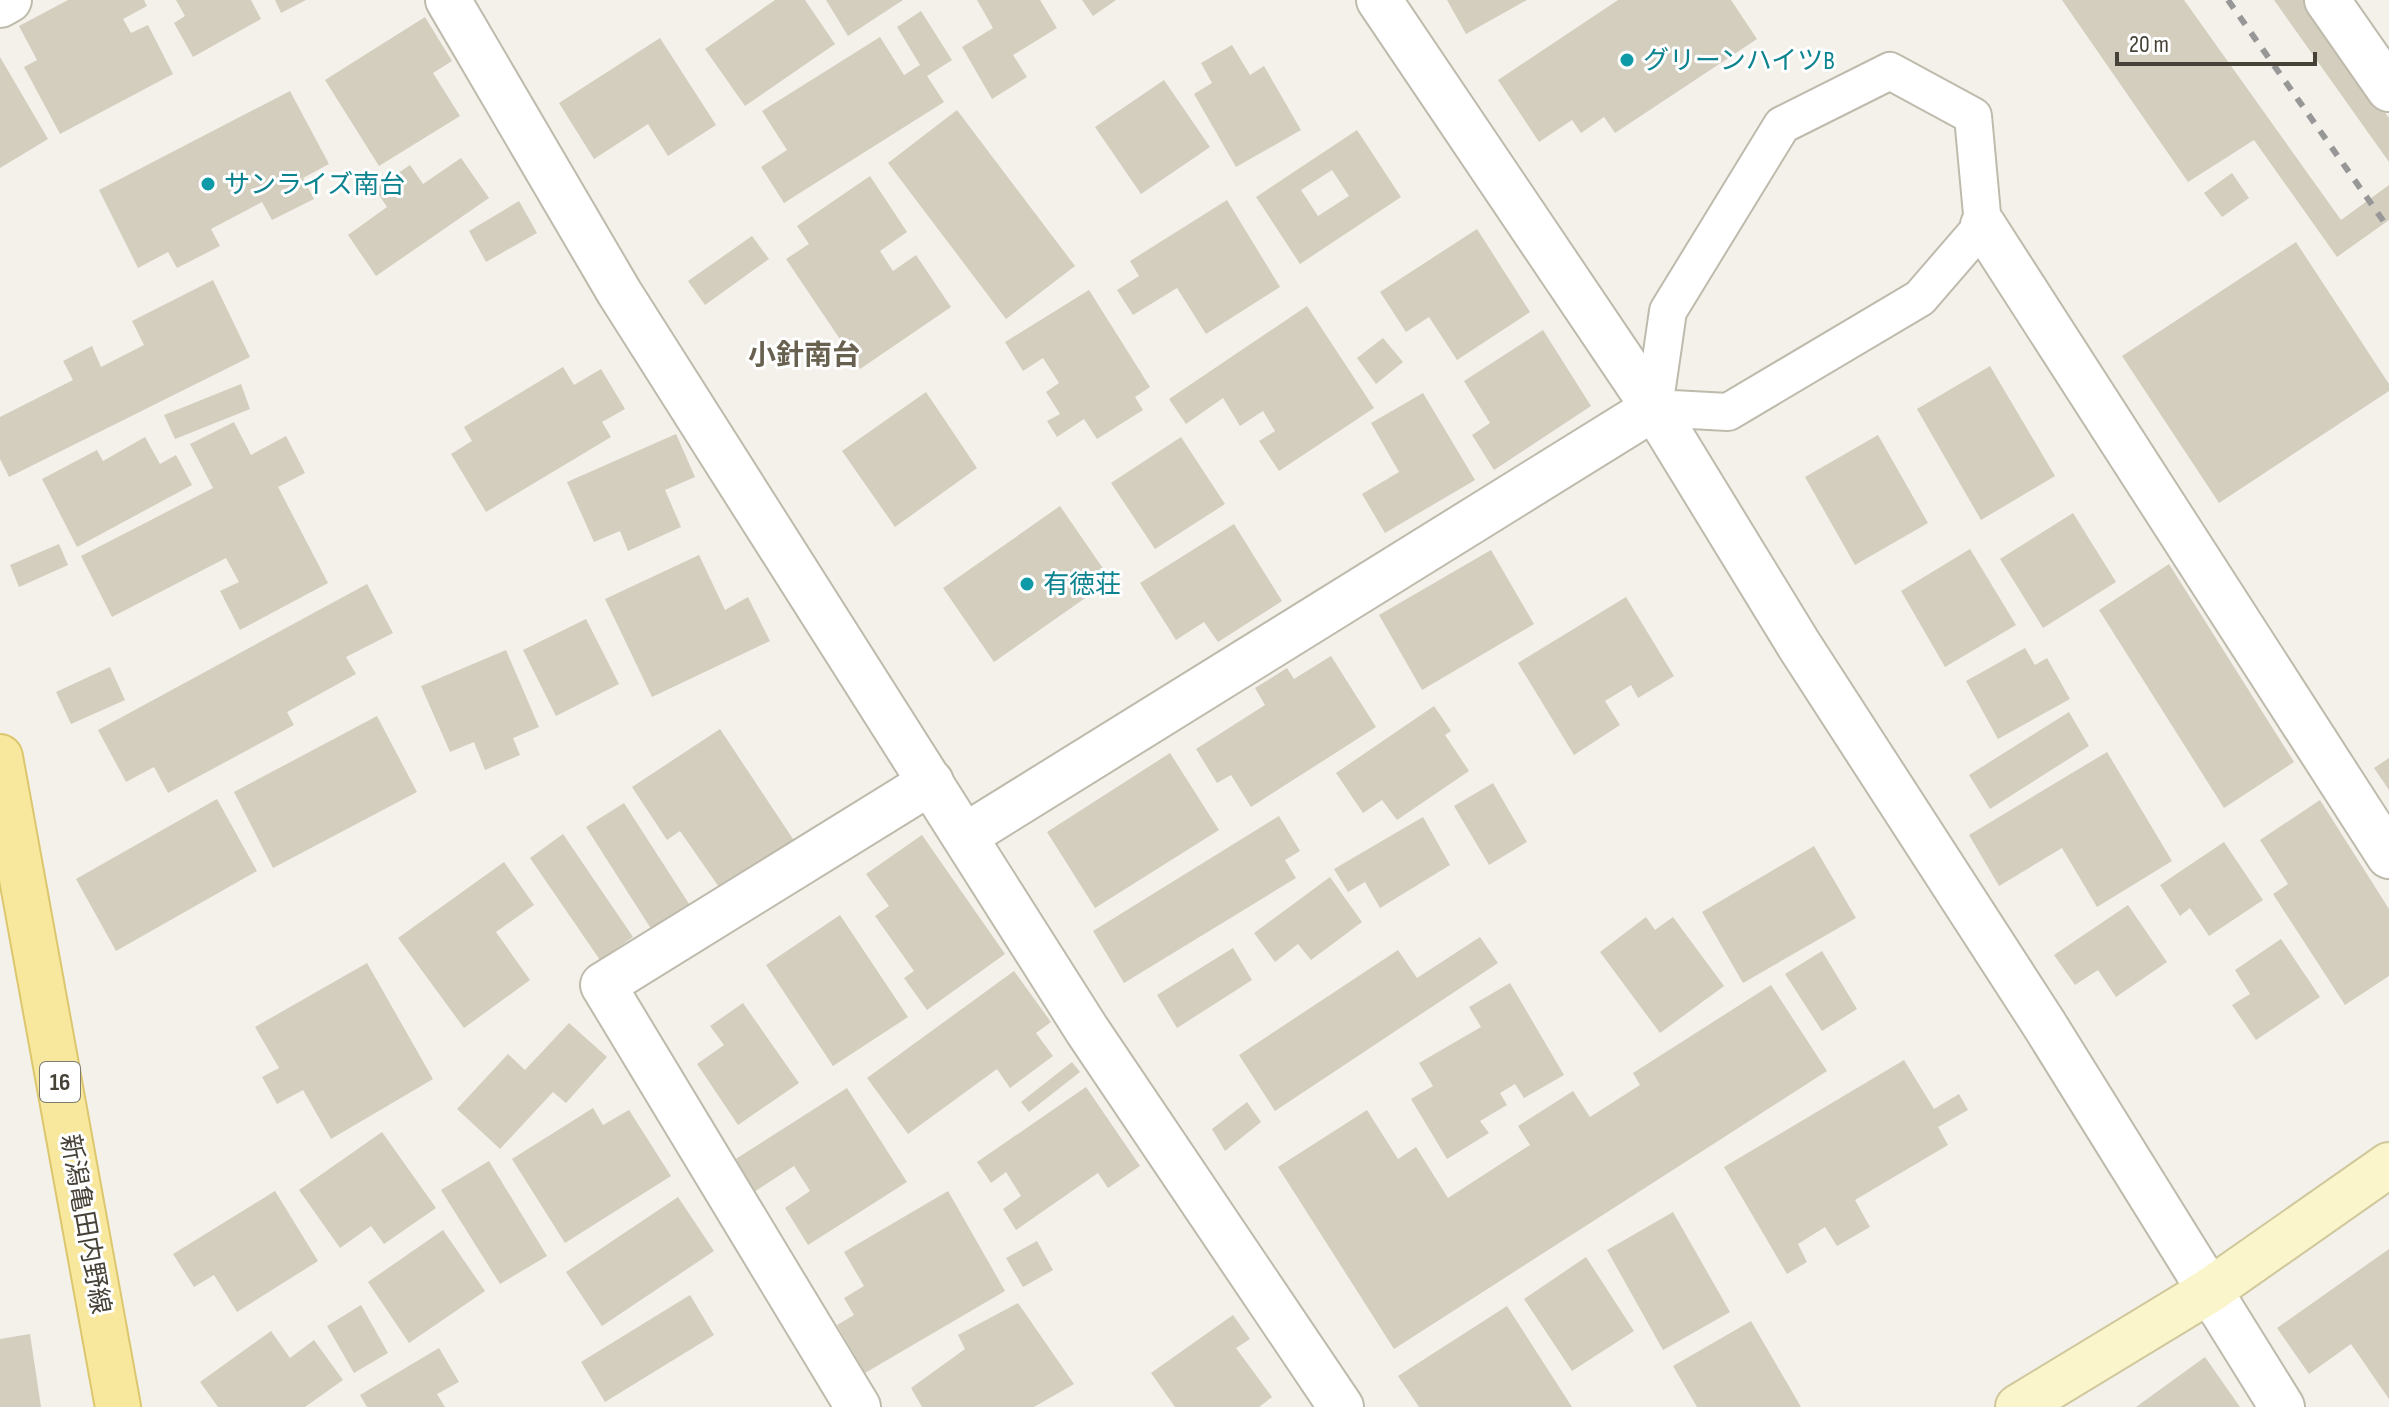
<svg xmlns="http://www.w3.org/2000/svg" width="2389" height="1407" font-family="'Sofia Sans Condensed','Noto Sans JP',sans-serif">
<rect width="100%" height="100%" fill="#f3f1e9"/>
<g fill="#d4cebf" fill-rule="evenodd">
<polygon points="68,0 144,0 147,6 123,19 131,33 148,25 173,74 60,134 24,67 37,60 19,26"/>
<polygon points="176,0 251,0 261,19 193,57 174,23 185,16"/>
<polygon points="275,0 306,0 281,13"/>
<polygon points="775,0 805,0 835,44 745,106 705,49"/>
<polygon points="826,0 903,0 848,36"/>
<polygon points="977,0 1040,0 1057,28 1013,55 1027,77 992,99 962,47 993,28"/>
<polygon points="1082,0 1116,0 1093,16"/>
<polygon points="1447,0 1527,0 1466,34"/>
<polygon points="1618,0 1731,0 1757,39 1615,133 1604,117 1581,133 1572,120 1539,142 1498,80"/>
<polygon points="2062,0 2184,0 2341,220 2389,185 2389,220 2337,257 2254,140 2188,182"/>
<polygon points="2274,0 2305,0 2389,118 2389,162"/>
<polygon points="921,11 952,60 927,76 944,102 784,203 761,167 787,150 762,111 880,37 904,75 920,65 897,27"/>
<polygon points="425,17 452,61 433,73 460,116 379,166 325,80"/>
<polygon points="660,38 716,125 668,156 648,124 594,159 559,103"/>
<polygon points="1232,45 1250,75 1264,66 1301,130 1236,167 1194,94 1212,83 1201,63"/>
<polygon points="0,57 48,139 0,168"/>
<polygon points="1164,80 1210,147 1141,194 1095,127"/>
<polygon points="290,91 329,164 303,178 314,199 272,220 262,202 211,229 220,246 177,268 168,252 138,268 99,190"/>
<polygon points="957,110 1075,266 1006,319 888,163"/>
<path d="M1357,130L1401,197L1300,264L1256,197ZM1332,170L1349,196L1318,216L1301,190Z"/>
<polygon points="461,158 489,198 376,276 348,235 387,207 375,189 410,165 423,184"/>
<polygon points="2232,173 2249,198 2222,217 2204,193"/>
<polygon points="870,176 907,232 880,251 893,271 916,255 951,307 860,369 786,259 809,244 797,226"/>
<polygon points="1227,200 1280,287 1206,334 1177,288 1133,315 1117,290 1139,276 1130,261"/>
<polygon points="519,201 537,233 486,262 469,231"/>
<polygon points="1477,229 1530,312 1457,360 1429,317 1406,332 1380,292"/>
<polygon points="752,236 769,259 705,305 688,281"/>
<polygon points="2296,242 2389,384 2389,391 2219,503 2122,356"/>
<polygon points="213,280 250,357 9,477 0,459 0,417 73,380 63,361 92,346 101,367 144,345 132,321"/>
<polygon points="1089,290 1150,387 1135,397 1143,410 1097,439 1084,419 1057,437 1047,421 1060,414 1046,392 1059,383 1043,358 1023,371 1005,342"/>
<polygon points="1307,306 1374,408 1279,471 1259,441 1275,431 1263,411 1240,426 1223,398 1186,424 1169,399"/>
<polygon points="1543,330 1591,406 1494,470 1472,435 1490,423 1464,381"/>
<polygon points="1383,338 1403,362 1376,384 1357,358"/>
<polygon points="1990,366 2055,476 1981,520 1917,409"/>
<polygon points="563,367 574,385 601,369 625,409 602,422 611,437 486,512 451,454 472,441 464,427"/>
<polygon points="241,384 250,409 175,439 164,415"/>
<polygon points="926,392 977,468 895,527 842,451"/>
<polygon points="1423,393 1475,480 1385,533 1362,494 1399,472 1371,423"/>
<polygon points="234,422 251,455 286,436 305,473 278,487 328,583 240,630 220,591 239,582 226,558 112,617 81,556 213,488 190,444"/>
<polygon points="676,434 695,477 665,490 681,527 628,551 620,531 594,542 567,482"/>
<polygon points="1878,435 1928,523 1855,565 1805,477"/>
<polygon points="145,437 160,464 176,455 192,485 77,547 42,479 97,450 103,461"/>
<polygon points="1181,437 1225,504 1155,549 1111,483"/>
<polygon points="1060,506 1111,580 994,662 943,588"/>
<polygon points="2073,513 2116,582 2043,628 2000,559"/>
<polygon points="1234,524 1282,601 1218,642 1204,622 1176,640 1140,583"/>
<polygon points="59,544 68,565 19,587 10,565"/>
<polygon points="1970,549 2016,625 1945,667 1901,591"/>
<polygon points="1491,550 1534,624 1422,690 1379,615"/>
<polygon points="699,555 725,610 748,597 770,641 652,697 605,599"/>
<polygon points="2169,564 2294,762 2224,808 2099,610"/>
<polygon points="367,584 393,633 346,657 356,674 287,712 294,725 168,793 154,767 126,782 98,730"/>
<polygon points="1626,597 1674,676 1638,698 1631,685 1605,701 1620,725 1574,755 1518,663"/>
<polygon points="586,619 619,684 556,716 523,650"/>
<polygon points="2025,648 2035,665 2047,658 2070,699 1998,739 1966,681"/>
<polygon points="506,650 539,727 513,738 520,755 485,770 474,742 450,752 421,686"/>
<polygon points="1331,656 1376,727 1251,807 1231,775 1217,783 1196,749 1265,705 1255,688 1287,668 1294,679"/>
<polygon points="110,667 125,700 71,724 56,692"/>
<polygon points="1434,706 1451,731 1445,735 1469,771 1397,820 1382,800 1363,813 1336,773"/>
<polygon points="2069,712 2089,746 1990,809 1969,775"/>
<polygon points="377,716 417,792 273,868 234,792"/>
<polygon points="720,729 795,842 721,890 680,831 667,840 632,787"/>
<polygon points="2107,752 2172,861 2097,907 2062,848 1999,886 1969,835"/>
<polygon points="1170,753 1219,830 1095,908 1047,832"/>
<polygon points="2389,758 2389,790 2374,768"/>
<polygon points="1493,783 1527,842 1489,865 1454,806"/>
<polygon points="217,799 257,871 116,951 76,879"/>
<polygon points="2320,800 2389,909 2389,976 2345,1005 2273,894 2288,884 2260,840"/>
<polygon points="624,803 693,910 655,935 586,827"/>
<polygon points="1279,816 1300,851 1285,860 1296,878 1124,983 1093,931"/>
<polygon points="1423,817 1450,865 1380,908 1365,882 1348,892 1334,869"/>
<polygon points="563,834 633,937 600,960 530,858"/>
<polygon points="922,835 1005,954 927,1010 904,978 914,971 875,916 889,906 866,874"/>
<polygon points="2224,842 2263,900 2209,936 2190,908 2180,916 2160,885"/>
<polygon points="1814,846 1856,918 1743,983 1702,912"/>
<polygon points="504,862 534,905 496,932 530,980 464,1028 398,938"/>
<polygon points="1330,877 1362,922 1311,960 1298,944 1275,962 1254,933"/>
<polygon points="2128,905 2167,962 2116,997 2098,970 2075,985 2054,955"/>
<polygon points="840,915 908,1017 833,1066 766,965"/>
<polygon points="1646,917 1655,930 1673,917 1724,986 1660,1033 1600,952"/>
<polygon points="1480,937 1498,963 1275,1111 1239,1055 1398,950 1417,978"/>
<polygon points="2281,939 2320,997 2256,1040 2232,1005 2250,994 2235,970"/>
<polygon points="1233,948 1252,980 1177,1028 1157,995"/>
<polygon points="1822,951 1857,1009 1822,1031 1785,974"/>
<polygon points="367,963 433,1079 331,1139 303,1090 277,1104 262,1077 279,1068 255,1027"/>
<polygon points="1014,971 1051,1022 1036,1033 1053,1056 1010,1088 997,1069 908,1134 867,1078"/>
<polygon points="1510,983 1564,1075 1524,1098 1515,1084 1500,1093 1507,1105 1480,1121 1489,1133 1447,1159 1411,1099 1433,1086 1419,1063 1481,1027 1469,1007"/>
<polygon points="1771,985 1827,1071 1394,1349 1278,1167 1367,1110 1398,1159 1416,1147 1448,1198 1530,1145 1518,1126 1573,1091 1590,1117 1640,1085 1633,1073"/>
<polygon points="743,1003 799,1083 738,1125 697,1064 724,1045 710,1026"/>
<polygon points="569,1023 607,1057 566,1103 553,1092 500,1149 457,1109 508,1054 525,1070"/>
<polygon points="1904,1060 1934,1109 1959,1094 1968,1110 1938,1127 1948,1145 1855,1200 1870,1227 1837,1246 1825,1227 1798,1244 1807,1262 1787,1274 1724,1167"/>
<polygon points="1072,1062 1080,1072 1029,1112 1021,1102"/>
<polygon points="1086,1087 1140,1166 1108,1188 1098,1173 1016,1230 1003,1209 1021,1196 1006,1172 991,1183 977,1162"/>
<polygon points="847,1088 907,1182 808,1245 785,1208 810,1191 794,1166 751,1194 731,1162"/>
<polygon points="1247,1102 1261,1122 1225,1151 1212,1129"/>
<polygon points="593,1108 603,1125 629,1110 671,1176 565,1243 512,1159"/>
<polygon points="382,1132 436,1208 384,1244 371,1226 340,1248 299,1190"/>
<polygon points="489,1161 547,1256 500,1284 441,1190"/>
<polygon points="275,1191 318,1261 237,1312 214,1275 194,1287 173,1254"/>
<polygon points="948,1191 1005,1291 865,1373 837,1325 854,1315 844,1298 864,1286 844,1252"/>
<polygon points="678,1197 714,1251 602,1326 566,1272"/>
<polygon points="1673,1212 1730,1312 1663,1350 1607,1250"/>
<polygon points="443,1230 485,1291 409,1343 368,1282"/>
<polygon points="1037,1241 1053,1270 1023,1287 1006,1258"/>
<polygon points="2389,1249 2389,1399 2351,1344 2309,1374 2277,1328"/>
<polygon points="1586,1257 1634,1331 1572,1371 1524,1299"/>
<polygon points="690,1295 714,1335 605,1402 581,1362"/>
<polygon points="1018,1303 1074,1384 1034,1407 922,1407 911,1388 965,1349 958,1335"/>
<polygon points="361,1305 388,1353 354,1373 327,1326"/>
<polygon points="1507,1306 1572,1407 1419,1407 1398,1376"/>
<polygon points="1233,1315 1250,1339 1236,1348 1272,1397 1259,1407 1175,1407 1151,1373"/>
<polygon points="1751,1321 1801,1407 1697,1407 1673,1366"/>
<polygon points="271,1331 290,1358 314,1340 343,1380 305,1407 218,1407 200,1382"/>
<polygon points="30,1334 41,1407 0,1407 0,1339"/>
<polygon points="439,1348 459,1382 437,1394 445,1407 367,1407 360,1395"/>
<polygon points="2205,1357 2240,1407 2136,1407"/>
</g>
<g fill="none" stroke-linecap="round" stroke-linejoin="round">
<g stroke="#bebaac" stroke-width="40">
<polygon id="lane" points="1890,71 1973,116 1983,225 1920,298 1728,412 1654,408 1668,311 1782,125"/>
</g>
<g stroke="#bebaac" stroke-width="48">
<g id="street">
<polyline points="448,0 619,292 1087,1030 1341,1407"/>
<polyline points="1379,0 1654,408 1799,645 2044,1024 2282,1407"/>
<polyline points="2327,0 2389,89"/>
<polyline points="0,5 9,0"/>
<polyline points="1983,225 2389,856"/>
<polyline points="965,836 1654,408"/>
<polyline points="858,1407 603,985 931,782"/>
</g>
</g>
<g stroke="#d0c89c" stroke-width="48">
<polyline id="secondary" points="2018,1407 2209,1291 2389,1165"/>
</g>
<g stroke="#dcc76f" stroke-width="48">
<polyline id="primary" points="0,757 118,1407"/>
</g>
<use href="#lane" stroke="#fff" stroke-width="36"/>
<use href="#street" stroke="#fff" stroke-width="44"/>
<use href="#secondary" stroke="#fbf5cb" stroke-width="44"/>
<use href="#primary" stroke="#f7e89e" stroke-width="44"/>
<polyline stroke="#979797" stroke-width="6" stroke-dasharray="10 10" stroke-linecap="butt" points="2228,0 2389,229"/>
</g>
<g fill="#0f9aa8" stroke="#fff" stroke-width="3">
<circle cx="1627" cy="60" r="8"/>
<circle cx="208" cy="184" r="8"/>
<circle cx="1027" cy="584" r="8"/>
</g>
<g text-anchor="middle" stroke-width="6" stroke-linejoin="round" paint-order="stroke">
<rect fill="#fff" stroke="#7e7b74" stroke-width="2" x="40" y="1062" width="40" height="40" rx="6"/>
<g font-size="24" font-weight="bold" fill="#474238">
<text x="60" y="1090">16</text>
</g>
<g font-size="26" fill="#0d838f" stroke="#fff" text-anchor="start">
<text x="1643" y="69">グリーンハイツB</text>
<text x="224" y="193">サンライズ南台</text>
<text x="1043" y="593">有徳荘</text>
</g>
<g font-size="26" fill="#474238" stroke="#fff">
<text transform="translate(86 1224) rotate(80)" y="9">新潟亀田内野線</text>
</g>
<g font-size="28" font-weight="bold" fill="#696150" stroke="#fff">
<text x="804" y="364">小針南台</text>
</g>
</g>
<path d="M2117 52v12h198v-12" fill="none" stroke="#474238" stroke-width="4"/>
<text x="2129" y="52" font-size="24" fill="#474238" stroke="#ffffff" stroke-width="6" paint-order="stroke">20 m</text>
</svg>
